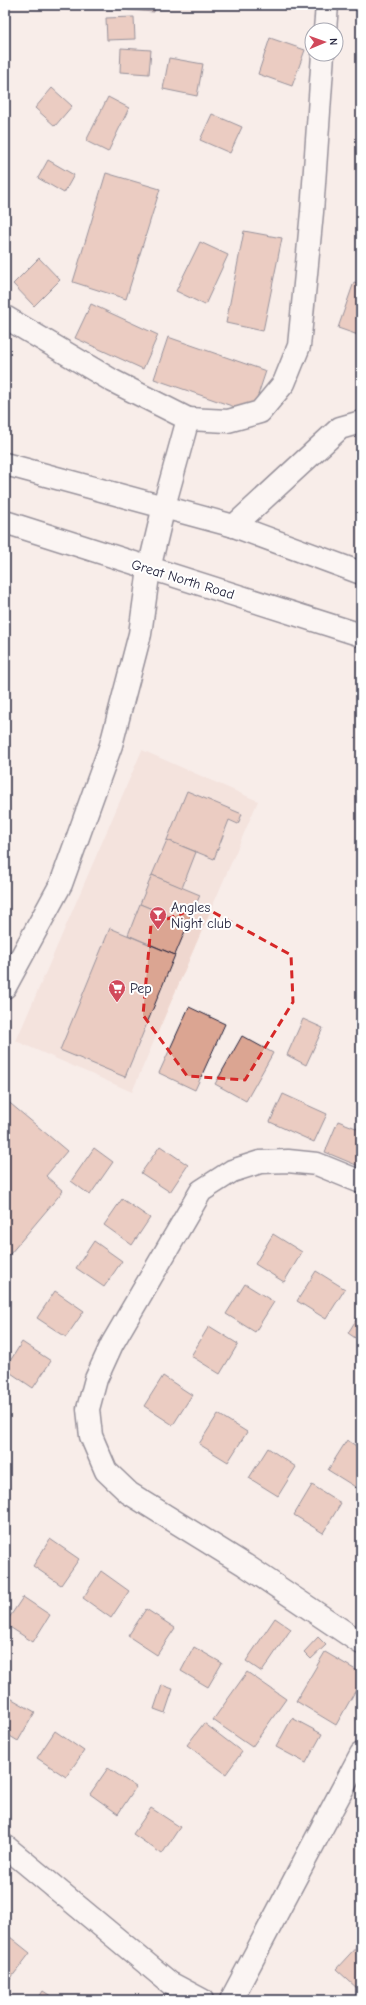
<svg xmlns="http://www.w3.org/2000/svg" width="366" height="2005" font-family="'Comic Neue',sans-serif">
<rect width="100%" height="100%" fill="#f8ede9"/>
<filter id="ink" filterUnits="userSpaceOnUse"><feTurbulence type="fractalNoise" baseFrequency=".025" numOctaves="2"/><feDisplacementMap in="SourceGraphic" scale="8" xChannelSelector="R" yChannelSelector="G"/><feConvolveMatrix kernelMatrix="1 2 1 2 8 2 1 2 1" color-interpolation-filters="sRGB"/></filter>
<g filter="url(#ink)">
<polygon fill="#efd7cf" points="142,750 258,801 132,1092 16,1041"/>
<g fill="#dba592" stroke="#22223b">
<polygon points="128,5 155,5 154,12 128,10"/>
<polygon points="134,17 135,39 107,40 106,18"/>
<polygon points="270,38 305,50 292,86 258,74"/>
<polygon points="121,48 151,50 149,74 120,72"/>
<polygon points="169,58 203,64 197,96 163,89"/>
<polygon points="52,88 72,106 55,126 35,108"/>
<polygon points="108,97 129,108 108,152 86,141"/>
<polygon points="212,114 242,127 230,153 200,140"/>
<polygon points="48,160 74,175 64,193 38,178"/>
<polygon points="106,173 160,189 126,299 73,282"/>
<polygon points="244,231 282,238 263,331 226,323"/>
<polygon points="200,242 228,255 205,305 176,291"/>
<polygon points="39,258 60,280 34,306 13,284"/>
<polygon points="354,282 361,284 361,336 338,328"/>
<polygon points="91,304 158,335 143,369 75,338"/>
<polygon points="168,337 266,371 252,413 154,379"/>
<polygon points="187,791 242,814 238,824 229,820 214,859 167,840"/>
<polygon points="167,840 196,852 182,888 152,875"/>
<polygon points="152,875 200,895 188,924 140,904"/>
<polygon points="140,904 188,924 175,955 128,935"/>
<polygon points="110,928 175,955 125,1077 60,1050"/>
<polygon points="189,1007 225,1024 195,1090 159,1073"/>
<polygon points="303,1019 323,1028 306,1065 287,1055"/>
<polygon points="242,1036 273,1053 246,1101 215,1084"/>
<polygon points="283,1094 327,1114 314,1142 270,1122"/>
<polygon points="5,1099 67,1151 46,1176 63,1191 5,1260"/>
<polygon points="338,1121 361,1130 361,1167 325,1152"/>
<polygon points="160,1146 188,1165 170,1192 141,1173"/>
<polygon points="94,1148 113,1162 90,1195 71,1181"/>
<polygon points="122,1199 150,1218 132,1245 104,1225"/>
<polygon points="273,1234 302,1252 284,1282 255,1264"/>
<polygon points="94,1241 122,1261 104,1287 76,1268"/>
<polygon points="316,1271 345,1289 326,1319 297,1301"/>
<polygon points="245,1284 274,1302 255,1332 226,1314"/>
<polygon points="55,1291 84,1311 66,1337 37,1318"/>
<polygon points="361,1312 361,1342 348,1333"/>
<polygon points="209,1326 238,1344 220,1374 191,1356"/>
<polygon points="22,1342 51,1361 33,1388 5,1369"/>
<polygon points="163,1376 192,1395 173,1425 144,1406"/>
<polygon points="218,1414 247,1432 228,1462 199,1444"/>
<polygon points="347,1440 361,1449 361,1482 357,1488 328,1470"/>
<polygon points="268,1448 296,1467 278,1496 249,1478"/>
<polygon points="312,1485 341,1503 323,1533 294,1515"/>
<polygon points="50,1539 79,1559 61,1585 33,1566"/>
<polygon points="101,1571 129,1591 111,1618 83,1598"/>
<polygon points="23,1597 50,1615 33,1642 5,1624"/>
<polygon points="146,1609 175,1628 157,1655 128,1636"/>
<polygon points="275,1618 291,1629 262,1672 246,1661"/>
<polygon points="318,1637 326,1645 311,1659 304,1652"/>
<polygon points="194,1647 222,1663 208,1687 181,1671"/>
<polygon points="325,1652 361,1673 361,1681 336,1725 296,1701"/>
<polygon points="247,1672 286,1699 252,1747 213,1720"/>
<polygon points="162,1685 173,1689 165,1713 154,1709"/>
<polygon points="5,1695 35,1712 18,1741 5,1733"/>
<polygon points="292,1718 322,1734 306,1763 276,1747"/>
<polygon points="204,1723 242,1752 226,1774 187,1745"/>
<polygon points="55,1731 84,1751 66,1777 37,1758"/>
<polygon points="108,1768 136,1787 118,1814 90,1794"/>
<polygon points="151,1808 180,1827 162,1854 133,1834"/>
<polygon points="5,1933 30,1953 5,1986"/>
<polygon points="361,1942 361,1987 359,1990 336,1969"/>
<polygon points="43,1991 57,2000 37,2000"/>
</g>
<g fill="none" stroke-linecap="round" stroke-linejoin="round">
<g stroke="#22223b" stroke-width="25">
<g id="street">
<polyline points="325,30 327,5"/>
<polyline points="5,317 113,381 188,419 164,506"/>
<polyline points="188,419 228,421 260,412 284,383 299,346 312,212 323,54"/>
<polyline points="234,526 340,428 361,422"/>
<polyline points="361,1182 317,1164 288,1161 260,1162 232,1171 201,1191 112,1344 96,1379 88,1409 91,1436 106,1471 129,1493 245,1565 361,1643"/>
<polyline points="5,1846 170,1983 202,2000"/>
<polyline points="231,2000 361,1754"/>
</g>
</g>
<g stroke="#22223b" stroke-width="25">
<polyline id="secondary" points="5,987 61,884 111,745 140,634 149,569 164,506"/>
</g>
<g stroke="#22223b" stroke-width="25">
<g id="highway">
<polyline points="5,464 234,526 361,573"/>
<polyline points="5,522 361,635"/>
</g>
</g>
<use href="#street" stroke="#fff" stroke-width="22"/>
<use href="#secondary" stroke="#fff" stroke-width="22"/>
<use href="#highway" stroke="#fff" stroke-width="22"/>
</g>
</g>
<path d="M0 0H366V2005H0ZM202,906L291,955L293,1002L245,1080L187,1076L143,1015L151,925Z" fill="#f8ede9" fill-opacity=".55" fill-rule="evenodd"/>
<path fill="none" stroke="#d62828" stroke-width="3" stroke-dasharray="8 5" stroke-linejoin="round" d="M202,906L291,955L293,1002L245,1080L187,1076L143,1015L151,925Z"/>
<defs>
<g id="bar-pin" transform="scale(0.9)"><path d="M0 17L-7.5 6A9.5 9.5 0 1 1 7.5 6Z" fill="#d1495b" stroke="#fff"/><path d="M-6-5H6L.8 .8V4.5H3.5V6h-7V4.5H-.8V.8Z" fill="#fff"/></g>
<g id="supermarket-pin" transform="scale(0.9)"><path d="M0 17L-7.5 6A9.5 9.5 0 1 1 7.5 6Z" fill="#d1495b" stroke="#fff"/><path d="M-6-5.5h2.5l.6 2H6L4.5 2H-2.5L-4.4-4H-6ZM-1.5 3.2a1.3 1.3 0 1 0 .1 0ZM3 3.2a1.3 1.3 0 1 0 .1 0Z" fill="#fff"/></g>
</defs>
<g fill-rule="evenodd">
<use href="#bar-pin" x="158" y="915"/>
<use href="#supermarket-pin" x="117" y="988"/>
</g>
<g text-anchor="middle" stroke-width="4" stroke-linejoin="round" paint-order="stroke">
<g font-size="14" fill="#22223b" stroke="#fff">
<text transform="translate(183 579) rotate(17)" y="5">Great North Road</text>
</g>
<g font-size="14" fill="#22223b" stroke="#fff" text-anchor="start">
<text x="171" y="912">Angles<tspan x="171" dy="16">Night club</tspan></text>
<text x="130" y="993">Pep</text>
</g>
</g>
<rect width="366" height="2005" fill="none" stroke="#fff" stroke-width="20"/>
<rect x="10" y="10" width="346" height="1985" fill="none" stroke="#22223b" stroke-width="1.5" filter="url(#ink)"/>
<g transform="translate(324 42) rotate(88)"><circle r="19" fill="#ffffff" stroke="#a7a7b1"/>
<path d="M0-3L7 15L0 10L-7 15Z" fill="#d1495b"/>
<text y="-6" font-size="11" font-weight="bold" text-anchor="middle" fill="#22223b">N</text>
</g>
</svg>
